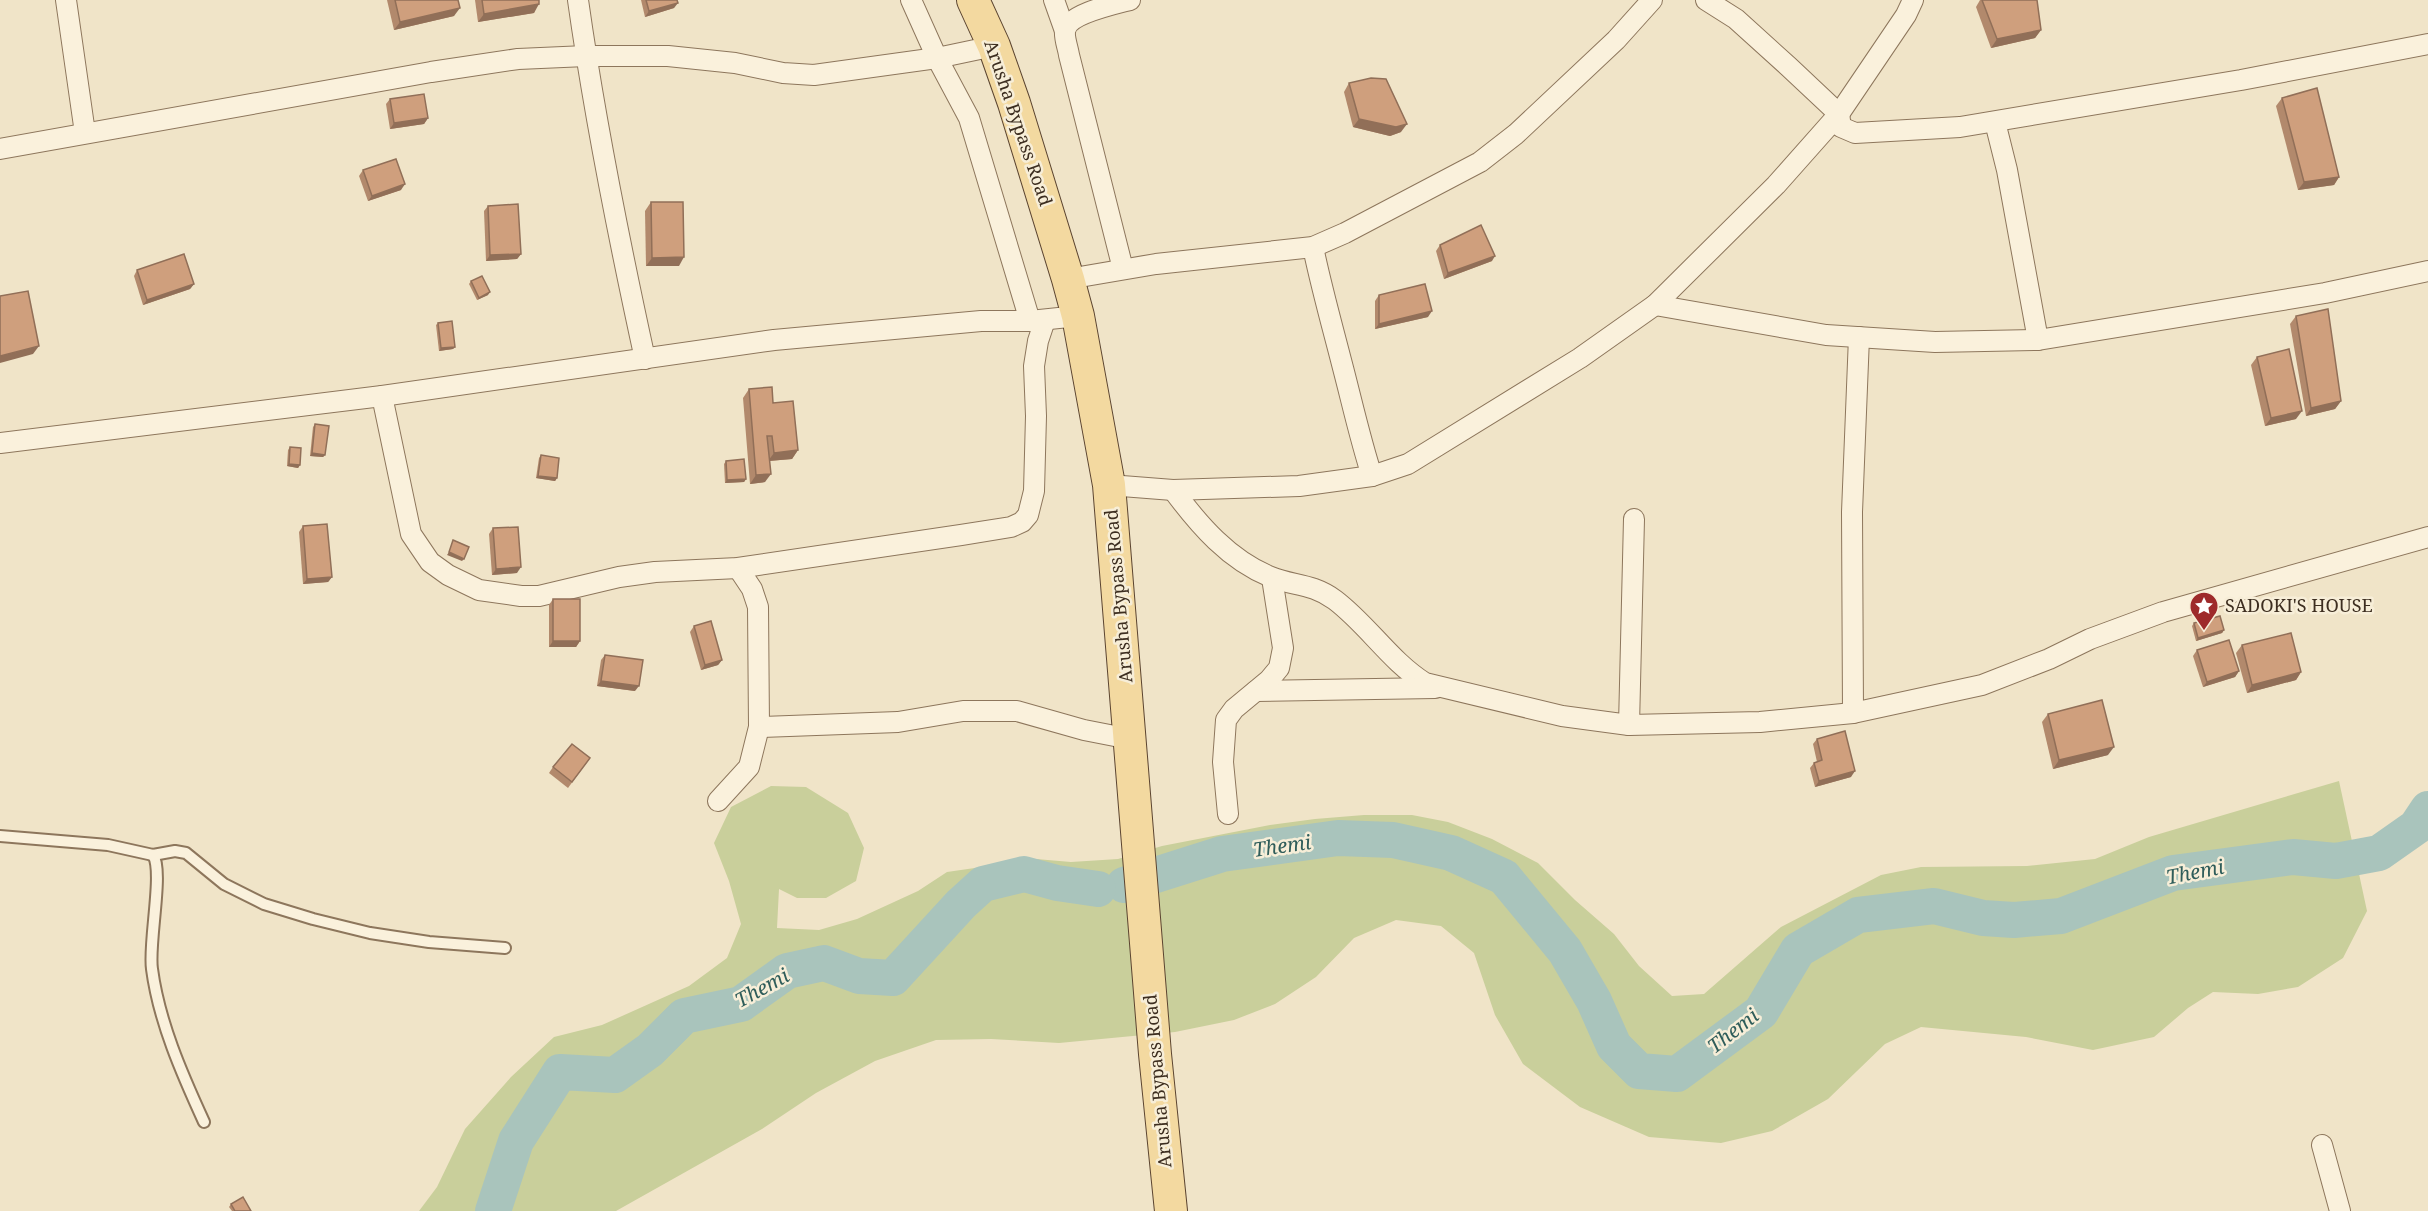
<svg xmlns="http://www.w3.org/2000/svg" width="2428" height="1211" font-family="'Noto Serif',serif">
<rect width="100%" height="100%" fill="#f0e4c8"/>
<polygon fill="#c9cf9b" points="2339,781 2367,911 2343,958 2298,987 2258,994 2213,992 2188,1008 2154,1037 2093,1050 2026,1037 1921,1027 1885,1044 1828,1099 1772,1131 1721,1143 1649,1137 1580,1107 1523,1064 1495,1015 1474,953 1441,926 1396,920 1354,938 1316,977 1275,1004 1234,1020 1175,1032 1059,1043 991,1039 936,1040 875,1061 816,1093 762,1129 616,1211 419,1211 437,1187 465,1129 511,1077 554,1037 602,1025 689,986 727,958 741,924 729,881 714,843 731,807 771,786 806,787 848,813 864,848 856,881 826,898 797,898 779,889 777,928 819,930 857,919 918,891 947,872 1036,859 1071,862 1118,859 1162,846 1270,825 1315,819 1364,815 1412,815 1448,822 1492,839 1538,863 1575,900 1614,934 1639,966 1672,996 1704,994 1781,927 1881,875 1921,867 2027,866 2095,859 2149,837"/>
<g fill="none" stroke-linecap="round" stroke-linejoin="round">
<g stroke="#a9c4bc" stroke-width="36">
<polyline points="1124,885 1222,854 1338,838 1393,840 1451,853 1504,877 1565,951 1594,1001 1614,1046 1639,1071 1677,1074 1761,1012 1798,950 1858,915 1934,906 1983,918 2014,920 2061,916 2173,873 2293,857 2336,861 2379,853 2416,827 2428,809"/>
<polyline points="493,1211 516,1141 560,1072 615,1075 650,1050 684,1016 741,1004 787,971 824,963 859,976 893,978 961,904 983,884 1024,874 1057,883 1098,889"/>
</g>
<g stroke="#8d765c" stroke-width="14">
<g id="service">
<polyline points="0,836 108,845 153,855 175,851 186,853 224,884 264,904 313,919 370,933 429,942 505,948"/>
<path d="M153,855C164,871 148,944 152,969C159,1022 182,1074 204,1122"/>
</g>
</g>
<g stroke="#8d765c" stroke-width="22">
<g id="minor">
<polyline points="66,0 85,133"/>
<path d="M578,0C595,121 619,240 645,359"/>
<polyline points="911,0 937,58 969,118 1030,321"/>
<polyline points="1054,0 1065,31"/>
<polyline points="1706,0 1736,19 1789,67 1839,114 1841,127 1855,133 1960,127 2241,80 2428,44"/>
<polyline points="1995,122 2007,170 2038,340"/>
<polyline points="0,149 431,72 518,59 586,56 668,56 735,63 783,73 814,75 937,58 994,46"/>
<path d="M1313,247C1321,286 1332,325 1342,364C1352,402 1360,439 1372,476"/>
<path d="M1123,269L1069,55C1068,48 1064,38 1065,31C1068,14 1115,4 1130,0"/>
<polyline points="1068,279 1156,264 1313,247 1345,233 1480,162 1516,134 1616,40 1652,0"/>
<polyline points="1655,305 1826,335 1935,342 2038,340 2325,293 2428,271"/>
<polyline points="382,396 411,534 430,562 448,575 479,590 521,596 539,596 619,577 655,572 738,568 961,535 1011,527 1022,522 1028,515 1034,491 1036,416 1034,366 1038,341 1045,320"/>
<polyline points="0,443 382,396 774,340 981,321 1030,321 1078,316"/>
<polyline points="1109,485 1173,490 1299,486 1372,476 1408,464 1580,358 1655,305 1776,185 1839,114 1906,15 1913,0"/>
<path d="M1173,490C1199,525 1229,560 1271,577C1293,586 1312,583 1335,600C1368,625 1390,661 1425,683L1562,716L1629,725L1760,722L1853,713L1982,685L2049,659L2090,639L2163,612L2428,537"/>
<polyline points="1256,691 1435,688"/>
<polyline points="1853,713 1852,512 1859,337"/>
<polyline points="1629,725 1634,519"/>
<polyline points="759,727 898,722 963,711 1017,711 1084,730 1130,739"/>
<polyline points="718,801 749,767 759,727 758,607 752,589 738,568"/>
<polyline points="1228,814 1223,762 1226,720 1234,709 1269,680 1279,668 1283,648 1272,578"/>
<polyline points="2322,1145 2340,1211"/>
</g>
</g>
<g stroke="#5b4430" stroke-width="34">
<polyline id="primary" points="973,0 994,46 1014,103 1068,279 1078,316 1109,485 1155,1054 1171,1211"/>
</g>
<use href="#service" stroke="#faf1dc" stroke-width="10"/>
<use href="#minor" stroke="#faf1dc" stroke-width="20"/>
<use href="#primary" stroke="#f3d9a0" stroke-width="32"/>
</g>
<g fill="#b2896c">
<polygon points="387,0 458,0 454,16 394,30"/>
<polygon points="475,0 539,0 534,13 478,22"/>
<polygon points="641,0 677,0 674,8 645,17"/>
<polygon points="1980,0 2037,0 2041,30 2035,38 1991,48 1976,7"/>
<polygon points="1349,83 1401,132 1390,136 1353,127 1344,92"/>
<polygon points="2282,98 2339,177 2334,185 2298,190 2276,106"/>
<polygon points="390,99 428,118 424,124 390,129 386,104"/>
<polygon points="363,170 401,190 368,201 359,176"/>
<polygon points="651,202 679,266 646,266 645,211"/>
<polygon points="488,206 521,254 517,259 486,261 484,211"/>
<polygon points="1440,245 1492,261 1444,279 1436,251"/>
<polygon points="137,270 194,284 190,289 143,305 134,276"/>
<polygon points="471,281 488,295 477,300 469,284"/>
<polygon points="1379,295 1428,317 1375,329 1375,301"/>
<polygon points="2296,316 2341,401 2335,409 2306,416 2290,324"/>
<polygon points="438,323 455,347 453,349 439,351 436,325"/>
<polygon points="2257,357 2296,419 2265,426 2251,365"/>
<polygon points="749,389 773,403 798,450 792,459 769,461 765,482 750,484 743,398"/>
<polygon points="315,424 325,455 323,457 310,456 313,427"/>
<polygon points="290,447 300,465 298,468 287,466 288,450"/>
<polygon points="541,455 557,478 555,481 536,478 539,458"/>
<polygon points="726,461 746,479 744,482 725,483 724,464"/>
<polygon points="303,526 332,577 328,582 303,584 299,532"/>
<polygon points="493,528 517,573 492,575 489,534"/>
<polygon points="553,599 580,641 576,647 549,647 549,605"/>
<polygon points="2194,623 2224,630 2222,633 2196,641 2192,626"/>
<polygon points="694,626 722,660 718,665 701,670 690,632"/>
<polygon points="2242,645 2301,672 2296,680 2247,693 2236,653"/>
<polygon points="2197,650 2239,671 2235,677 2203,687 2193,656"/>
<polygon points="605,655 635,691 597,686 601,660"/>
<polygon points="2048,714 2108,755 2053,769 2042,722"/>
<polygon points="1817,739 1851,777 1815,787 1810,768 1814,763 1817,762 1813,744"/>
<polygon points="590,758 568,788 549,773 553,767"/>
<polygon points="231,1204 251,1211 232,1211 229,1207"/>
</g>
<g fill="#916f58">
<polygon points="678,3 674,8 645,17 649,11"/>
<polygon points="539,4 534,13 478,22 484,14"/>
<polygon points="460,8 454,16 394,30 400,22"/>
<polygon points="2041,30 2035,38 1991,48 1997,39"/>
<polygon points="428,118 424,124 390,129 394,123"/>
<polygon points="1359,119 1407,124 1401,132 1390,136 1353,127"/>
<polygon points="2339,177 2334,185 2298,190 2304,182"/>
<polygon points="405,184 401,190 368,201 372,196"/>
<polygon points="521,254 517,259 486,261 490,255"/>
<polygon points="1495,256 1492,261 1444,279 1448,273"/>
<polygon points="684,257 679,266 646,266 652,258"/>
<polygon points="194,284 190,289 143,305 147,300"/>
<polygon points="490,292 488,295 477,300 479,298"/>
<polygon points="1432,311 1428,317 1375,329 1379,324"/>
<polygon points="39,346 33,354 0,363 0,356"/>
<polygon points="455,347 453,349 439,351 441,348"/>
<polygon points="2341,401 2335,409 2306,416 2311,408"/>
<polygon points="2302,411 2296,419 2265,426 2271,418"/>
<polygon points="798,450 792,459 768,461 774,453"/>
<polygon points="312,453 325,455 323,457 310,456"/>
<polygon points="289,464 300,465 298,468 287,466"/>
<polygon points="771,474 765,482 750,484 756,475"/>
<polygon points="538,476 557,478 555,481 536,478"/>
<polygon points="746,479 744,482 725,483 727,480"/>
<polygon points="449,552 464,559 462,561 447,555"/>
<polygon points="521,567 517,573 492,575 496,569"/>
<polygon points="332,577 328,582 303,584 307,579"/>
<polygon points="2224,630 2222,633 2196,641 2198,638"/>
<polygon points="553,641 580,641 576,647 549,647"/>
<polygon points="722,660 718,665 701,670 705,665"/>
<polygon points="2239,671 2235,677 2203,687 2207,682"/>
<polygon points="2301,672 2296,680 2247,693 2252,685"/>
<polygon points="601,681 639,686 635,691 597,686"/>
<polygon points="2114,747 2108,755 2053,769 2059,760"/>
<polygon points="1855,771 1851,777 1815,787 1819,781"/>
</g>
<g fill="#cf9f7d" stroke="#916f58" stroke-width="1.5">
<polygon points="395,0 458,0 460,8 400,22"/>
<polygon points="482,0 539,0 539,4 484,14"/>
<polygon points="646,0 677,0 678,3 649,11"/>
<polygon points="1982,0 2037,0 2041,30 1997,39"/>
<polygon points="1371,78 1386,79 1407,124 1396,127 1359,119 1349,83"/>
<polygon points="2317,88 2339,177 2304,182 2282,98"/>
<polygon points="424,94 428,118 394,123 390,99"/>
<polygon points="396,159 405,184 372,196 363,170"/>
<polygon points="651,202 683,202 684,257 652,258"/>
<polygon points="518,204 521,254 490,255 488,206"/>
<polygon points="1481,225 1495,256 1448,273 1440,245"/>
<polygon points="184,254 194,284 147,300 137,270"/>
<polygon points="482,276 490,292 479,298 471,281"/>
<polygon points="1425,284 1432,311 1379,324 1379,295"/>
<polygon points="28,291 39,346 0,356 0,296"/>
<polygon points="2328,309 2341,401 2311,408 2296,316"/>
<polygon points="452,321 455,347 441,348 438,323"/>
<polygon points="2289,349 2302,411 2271,418 2257,357"/>
<polygon points="772,387 773,403 793,401 798,450 774,453 772,436 767,436 771,474 756,475 749,389"/>
<polygon points="315,424 329,426 325,455 312,453"/>
<polygon points="290,447 301,448 300,465 289,464"/>
<polygon points="541,455 559,458 557,478 538,476"/>
<polygon points="744,459 746,479 727,480 726,461"/>
<polygon points="327,524 332,577 307,579 303,526"/>
<polygon points="518,527 521,567 496,569 493,528"/>
<polygon points="453,540 469,547 464,559 449,552"/>
<rect x="553" y="599" width="27" height="42"/>
<polygon points="2220,616 2224,630 2198,638 2194,623"/>
<polygon points="711,621 722,660 705,665 694,626"/>
<polygon points="2291,633 2301,672 2252,685 2242,645"/>
<polygon points="2229,640 2239,671 2207,682 2197,650"/>
<polygon points="605,655 643,660 639,686 601,681"/>
<polygon points="2102,700 2114,747 2059,760 2048,714"/>
<polygon points="1845,731 1855,771 1819,781 1814,763 1822,760 1817,739"/>
<polygon points="572,744 590,758 572,782 553,767"/>
<polygon points="243,1197 251,1211 235,1211 231,1204"/>
</g>
<defs>
<g id="sight-pin" transform="scale(1.5)"><path d="M0 17L-7.5 6A9.5 9.5 0 1 1 7.5 6Z" fill="#9e2a2b" stroke="#f7eed8"/><path d="M0-6L1.8-2.2L6-1.7L2.9 1.2L3.7 5.4L0 3.3L-3.7 5.4L-2.9 1.2L-6-1.7L-1.8-2.2Z" fill="#fff"/></g>
</defs>
<g fill-rule="evenodd">
<use href="#sight-pin" x="2204" y="606"/>
</g>
<g text-anchor="middle" stroke-width="5" stroke-linejoin="round" paint-order="stroke">
<g font-size="18" fill="#3d2e20" stroke="#f7eed8">
<text transform="translate(1018 123) rotate(71)" y="6">Arusha Bypass Road</text>
<text transform="translate(1119 596) rotate(-95)" y="6">Arusha Bypass Road</text>
<text transform="translate(1158 1081) rotate(-95)" y="6">Arusha Bypass Road</text>
</g>
<g font-size="18" fill="#3d2e20" stroke="#f7eed8" text-anchor="start">
<text x="2225" y="612">SADOKI'S HOUSE</text>
</g>
<g font-size="20" font-style="italic" fill="#2f5d5a" stroke="#f7eed8">
<text transform="translate(1282 846) rotate(-8)" y="7">Themi</text>
<text transform="translate(2195 872) rotate(-11)" y="7">Themi</text>
<text transform="translate(762 988) rotate(-29)" y="7">Themi</text>
<text transform="translate(1733 1031) rotate(-38)" y="7">Themi</text>
</g>
</g>
</svg>
